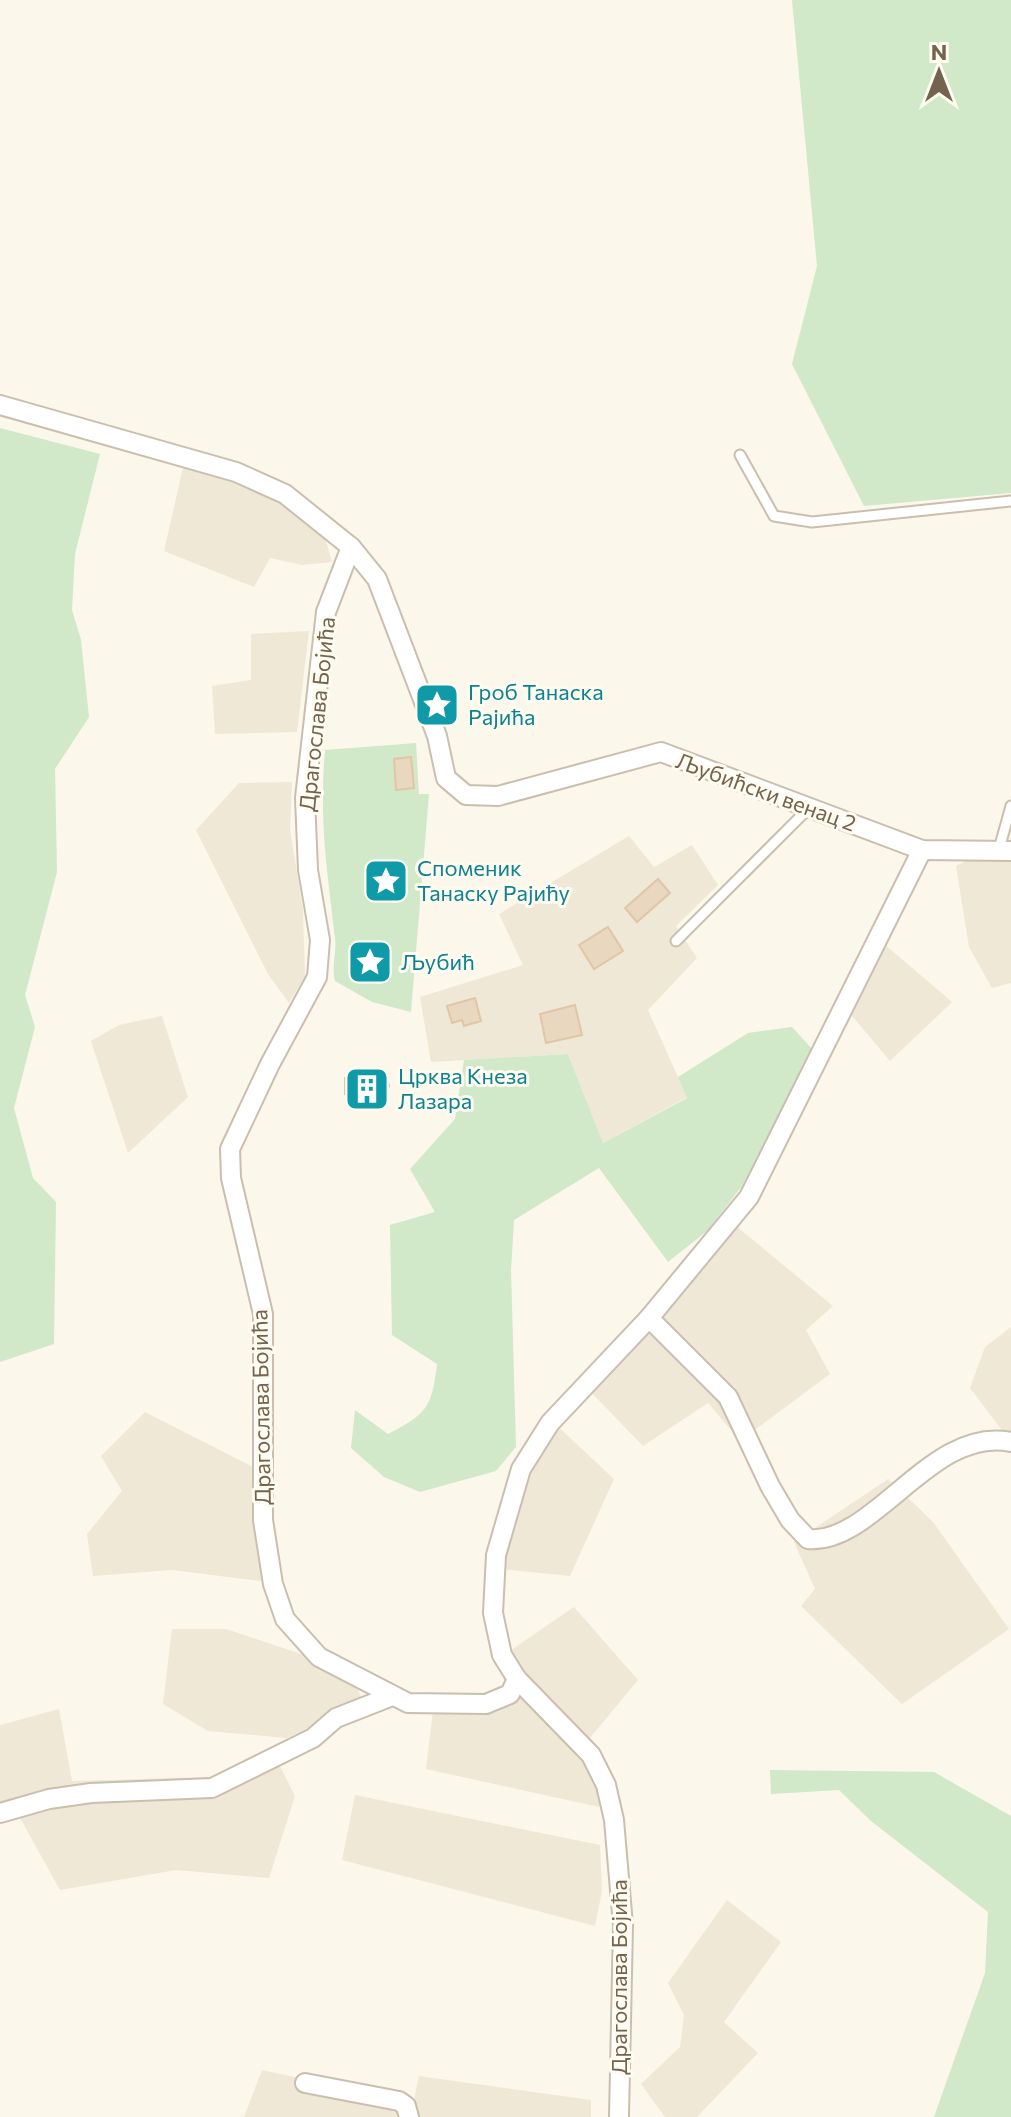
<svg xmlns="http://www.w3.org/2000/svg" width="1011" height="2117" font-family="Commissioner,sans-serif">
<rect width="100%" height="100%" fill="#fbf7ea"/>
<g fill="#efe8d6">
<polygon points="184,463 232,481 267,487 326,541 332,562 302,565 270,558 254,587 164,551"/>
<polygon points="309,631 297,732 215,734 212,686 251,680 251,634"/>
<polygon points="292,782 290,829 303,911 305,976 289,1003 268,974 196,830 239,783"/>
<polygon points="629,836 654,867 692,845 718,885 676,926 697,958 648,1010 687,1097 603,1143 568,1054 431,1062 420,997 523,965 499,914"/>
<polygon points="993,847 1011,851 1011,983 992,988 969,947 956,866"/>
<polygon points="884,944 952,1002 890,1061 848,1011 868,979"/>
<polygon points="162,1016 188,1097 128,1153 91,1041 119,1025"/>
<polygon points="730,1221 833,1306 806,1330 830,1374 740,1441 708,1403 643,1446 586,1387"/>
<polygon points="1011,1327 1011,1442 970,1388 985,1347"/>
<polygon points="145,1412 253,1467 257,1538 267,1582 172,1570 93,1576 87,1534 122,1491 101,1456"/>
<polygon points="553,1422 614,1479 570,1576 500,1569 512,1501"/>
<polygon points="888,1479 933,1522 1009,1629 902,1704 801,1606 815,1589 794,1542"/>
<polygon points="574,1607 638,1680 585,1744 599,1777 599,1807 426,1769 434,1702 503,1706 530,1694 507,1653"/>
<polygon points="172,1629 226,1629 307,1656 357,1685 362,1702 287,1738 208,1731 163,1704"/>
<polygon points="59,1709 72,1781 245,1776 280,1766 295,1796 269,1878 176,1870 60,1890 15,1809 0,1815 0,1725"/>
<polygon points="355,1795 600,1845 602,1891 595,1926 342,1860"/>
<polygon points="727,1900 781,1942 724,2022 758,2053 697,2117 665,2117 641,2084 680,2047 684,2015 668,1983"/>
<polygon points="262,2070 409,2102 411,2114 419,2076 591,2100 591,2117 244,2117"/>
</g>
<g fill="#d1e8c9">
<polygon points="792,0 1011,0 1011,493 864,506 792,364 817,266"/>
<polygon points="0,428 100,454 75,554 72,610 81,640 89,717 55,769 57,872 25,995 35,1027 14,1108 33,1178 56,1202 54,1344 0,1362"/>
<path d="M416,743L419,794H429L411,1012L372,1002L335,981C331,967 337,952 335,938C327,868 319,821 325,750Z"/>
<path d="M792,1027L813,1050L742,1186L707,1231L668,1262L599,1168L514,1220L511,1270L516,1447L496,1471L420,1492L384,1477L351,1448L355,1410L388,1434C427,1414 432,1407 437,1364L392,1335L390,1225L435,1212L410,1169L455,1119L464,1060L568,1054L603,1143L687,1098L678,1077L748,1033Z"/>
<polygon points="770,1770 934,1772 1011,1816 1011,2117 934,2117 985,1973 988,1912 871,1821 839,1790 771,1794"/>
</g>
<g fill="#e9d7bf" stroke="#e0c6a6" stroke-width="2">
<polygon points="411,757 414,788 396,790 394,759"/>
<polygon points="658,879 670,893 637,922 625,908"/>
<polygon points="608,927 623,951 594,969 579,945"/>
<polygon points="475,998 481,1021 464,1026 462,1020 452,1023 447,1006"/>
<polygon points="575,1005 582,1035 546,1043 540,1014"/>
<polygon points="369,1070 387,1080 389,1086 385,1094 376,1095 372,1104 357,1094 345,1094 345,1078 362,1077"/>
</g>
<g fill="none" stroke-linecap="round" stroke-linejoin="round">
<g stroke="#cabfae" stroke-width="13">
<g id="service">
<polyline points="740,455 774,516 812,522 1011,501"/>
<polyline points="999,849 1011,806"/>
<polyline points="676,941 809,808"/>
</g>
</g>
<g stroke="#cabfae" stroke-width="22">
<g id="minor">
<polyline points="0,405 236,472 285,494 351,547 377,579 437,736 446,778 466,795 498,796 661,752 922,850 1011,851"/>
<polyline points="351,547 326,612 305,798 308,870 320,940 317,977 270,1064 230,1149 231,1178 263,1314 263,1520 273,1584 285,1619 319,1657 408,1703 486,1704 510,1694 517,1679"/>
<path d="M649,1318L728,1397L770,1486L790,1520L808,1539C874,1545 932,1425 1011,1442"/>
<polyline points="0,1813 49,1799 91,1793 212,1788 313,1738 336,1718 392,1696"/>
<polyline points="305,2083 399,2101 406,2106 409,2117"/>
<polyline points="619,2117 623,1925 614,1820 606,1785 591,1755 517,1679 502,1655 493,1613 496,1555 521,1469 550,1423 649,1318 749,1197 922,850"/>
</g>
</g>
<use href="#service" stroke="#fff" stroke-width="9"/>
<use href="#minor" stroke="#fff" stroke-width="18"/>
</g>
<defs>
<g id="sight-square" transform="scale(2.3)"><rect x="-9" y="-9" width="18" height="18" rx="4" fill="#0f9aa8" stroke="#fefbf1"/><path d="M0-6L1.8-2.2L6-1.7L2.9 1.2L3.7 5.4L0 3.3L-3.7 5.4L-2.9 1.2L-6-1.7L-1.8-2.2Z" fill="#fff"/></g>
<g id="building-square" transform="scale(2.3)"><rect x="-9" y="-9" width="18" height="18" rx="4" fill="#0f9aa8" stroke="#fefbf1"/><path d="M-4-6H4V6H1V3H-1V6H-4ZM-2.5-4.3h1.7v1.8h-1.7ZM.8-4.3h1.7v1.8H.8ZM-2.5-1h1.7V.8h-1.7ZM.8-1h1.7V.8H.8Z" fill="#fff"/></g>
</defs>
<g fill-rule="evenodd">
<use href="#sight-square" x="437" y="705"/>
<use href="#sight-square" x="386" y="881"/>
<use href="#sight-square" x="370" y="962"/>
<use href="#building-square" x="367" y="1089"/>
</g>
<g text-anchor="middle" stroke-width="6" stroke-linejoin="round" paint-order="stroke">
<g font-size="22" fill="#0d838f" stroke="#fefbf1" text-anchor="start">
<text x="468" y="700">Гроб Танаска<tspan x="468" dy="25">Рајића</tspan></text>
<text x="417" y="876">Споменик<tspan x="417" dy="25">Танаску Рајићу</tspan></text>
<text x="401" y="970">Љубић</text>
<text x="398" y="1084">Црква Кнеза<tspan x="398" dy="25">Лазара</tspan></text>
</g>
<g font-size="22" fill="#74634f" stroke="#fefbf1">
<text transform="translate(317 714) rotate(-84)" y="8">Драгослава Бојића</text>
<text transform="translate(766 792) rotate(20)" y="8">Љубићски венац 2</text>
<text transform="translate(261 1407) rotate(-91)" y="8">Драгослава Бојића</text>
<text transform="translate(619 1977) rotate(-90)" y="8">Драгослава Бојића</text>
</g>
</g>
<g transform="translate(939 72)" stroke="#fefbf1" stroke-width="6" paint-order="stroke">
<path d="M0-6L14 30L0 20L-14 30Z" fill="#74634f"/>
<text y="-12" font-size="22" font-weight="bold" text-anchor="middle" fill="#74634f">N</text>
</g>
</svg>
